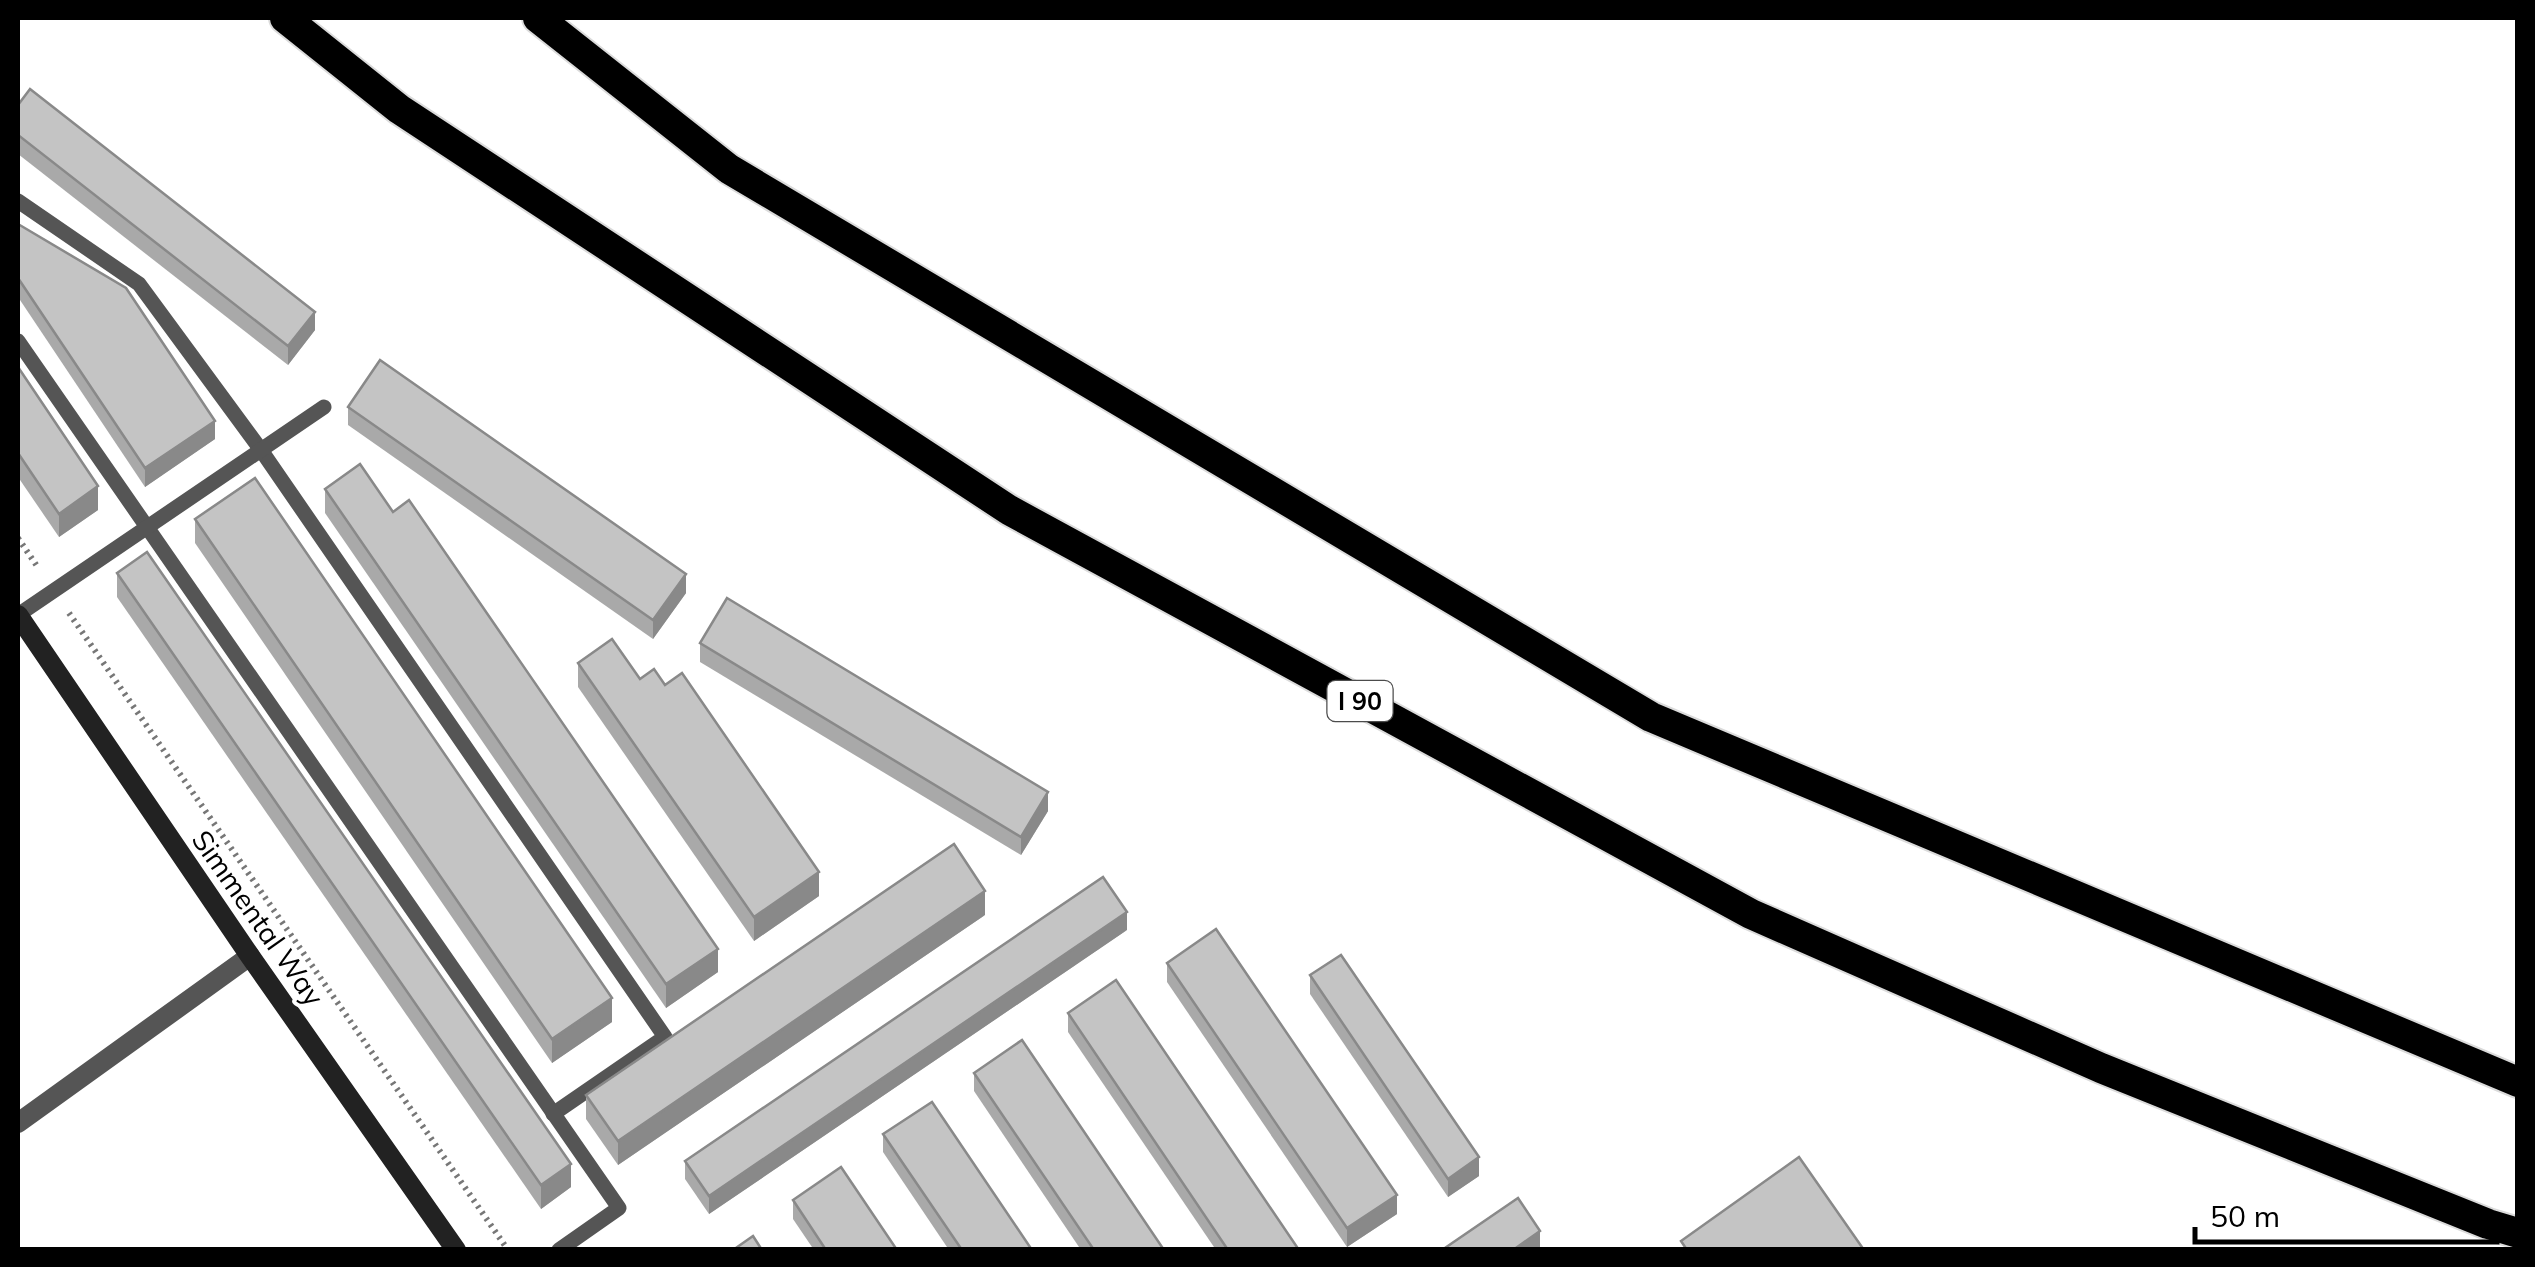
<svg xmlns="http://www.w3.org/2000/svg" width="2535" height="1267" font-family="Mulish,sans-serif">
<rect width="100%" height="100%" fill="#fff"/>
<g fill="none" stroke-linecap="round" stroke-linejoin="round">
<g stroke="#dbdbdb" stroke-width="34">
<g id="highway">
<polyline points="285,18 399,109 1009,510 1751,914 2101,1068 2488,1224 2518,1233"/>
<polyline points="538,18 729,169 1651,717 2518,1082"/>
</g>
</g>
<g stroke="#777" stroke-width="6" stroke-dasharray="2.5 5" stroke-linecap="butt">
<polyline points="18,538 39,569"/>
<polyline points="69,613 508,1250"/>
</g>
<g stroke="#555" stroke-width="15">
<polyline points="18,201 139,284 261,450 665,1037 553,1114"/>
<polyline points="18,341 619,1208 559,1250"/>
<polyline points="18,615 324,407"/>
</g>
<polyline stroke="#555" stroke-width="20" points="18,1123 250,956"/>
<polyline stroke="#222" stroke-width="20" points="18,615 250,956 456,1250"/>
<use href="#highway" stroke="#000" stroke-width="30"/>
</g>
<g fill="#a9a9a9">
<polygon points="18,105 315,330 288,365 18,154"/>
<polygon points="18,224 215,439 145,487 18,297"/>
<polygon points="18,367 98,510 59,537 18,477"/>
<polygon points="348,407 686,593 653,639 348,425"/>
<polygon points="325,489 393,512 718,972 666,1008 325,513"/>
<polygon points="195,519 612,1022 552,1063 195,543"/>
<polygon points="117,573 571,1187 541,1209 117,597"/>
<polygon points="700,643 1048,811 1021,855 700,662"/>
<polygon points="578,663 640,679 819,896 754,941 578,687"/>
<polygon points="985,915 618,1165 586,1119 586,1095"/>
<polygon points="1127,930 709,1214 685,1179 685,1161"/>
<polygon points="1167,963 1397,1214 1347,1247 1167,982"/>
<polygon points="1310,975 1479,1176 1448,1197 1310,994"/>
<polygon points="1068,1013 1299,1250 1216,1250 1068,1032"/>
<polygon points="974,1073 1164,1250 1081,1250 974,1091"/>
<polygon points="883,1134 1032,1250 949,1250 883,1152"/>
<polygon points="793,1200 897,1250 814,1250 793,1219"/>
</g>
<g fill="#898989">
<polygon points="315,312 315,330 288,365 288,346"/>
<polygon points="215,421 215,439 145,487 145,468"/>
<polygon points="98,486 98,510 59,537 59,514"/>
<polygon points="686,574 686,593 653,639 653,620"/>
<polygon points="1048,792 1048,811 1021,855 1021,837"/>
<polygon points="819,872 819,896 754,941 754,917"/>
<polygon points="985,891 985,915 618,1165 618,1141"/>
<polygon points="1127,912 1127,930 709,1214 709,1196"/>
<polygon points="718,949 718,972 666,1008 666,984"/>
<polygon points="612,998 612,1022 552,1063 552,1039"/>
<polygon points="1479,1157 1479,1176 1448,1197 1448,1179"/>
<polygon points="571,1164 571,1187 541,1209 541,1185"/>
<polygon points="1397,1195 1397,1214 1347,1247 1347,1228"/>
<polygon points="1540,1231 1540,1250 1513,1250"/>
</g>
<g fill="#c4c4c4" stroke="#898989" stroke-width="2.5">
<polygon points="30,89 315,312 288,346 18,135 18,105"/>
<polygon points="18,224 126,288 215,421 145,468 18,278"/>
<polygon points="380,360 686,574 653,620 348,407"/>
<polygon points="18,367 98,486 59,514 18,453"/>
<polygon points="360,464 393,512 409,500 718,949 666,984 325,489"/>
<polygon points="255,478 612,998 552,1039 195,519"/>
<polygon points="147,552 571,1164 541,1185 117,573"/>
<polygon points="727,598 1048,792 1021,837 700,643"/>
<polygon points="612,639 640,679 654,669 665,685 682,673 819,872 754,917 578,663"/>
<polygon points="954,844 985,891 618,1141 586,1095"/>
<polygon points="1103,877 1127,912 709,1196 685,1161"/>
<polygon points="1216,929 1397,1195 1347,1228 1167,963"/>
<polygon points="1341,955 1479,1157 1448,1179 1310,975"/>
<polygon points="1116,980 1299,1250 1228,1250 1068,1013"/>
<polygon points="1022,1040 1164,1250 1094,1250 974,1073"/>
<polygon points="932,1102 1032,1250 962,1250 883,1134"/>
<polygon points="1799,1157 1864,1250 1687,1250 1681,1241"/>
<polygon points="841,1167 897,1250 826,1250 793,1200"/>
<polygon points="1518,1198 1540,1231 1513,1250 1442,1250"/>
<polygon points="753,1236 762,1250 733,1250"/>
</g>
<g text-anchor="middle" stroke-width="8" stroke-linejoin="round" paint-order="stroke">
<rect fill="#fff" stroke="#4c4c4c" stroke-width="2.5" x="1327.5" y="681" width="65" height="40" rx="8"/>
<g font-size="25" font-weight="bold" fill="#000">
<text x="1360" y="710">I 90</text>
</g>
<g font-size="28" fill="#000" stroke="#fff">
<text transform="translate(258 918) rotate(55)" y="10">Simmental Way</text>
</g>
</g>
<rect width="2535" height="1267" fill="none" stroke="#000000" stroke-width="40"/>
<path d="M2195 1227v15h302v-15" fill="none" stroke="#000000" stroke-width="5"/>
<text x="2210" y="1227" font-size="30" fill="#000000" stroke="#ffffff" stroke-width="8" paint-order="stroke">50 m</text>
</svg>
